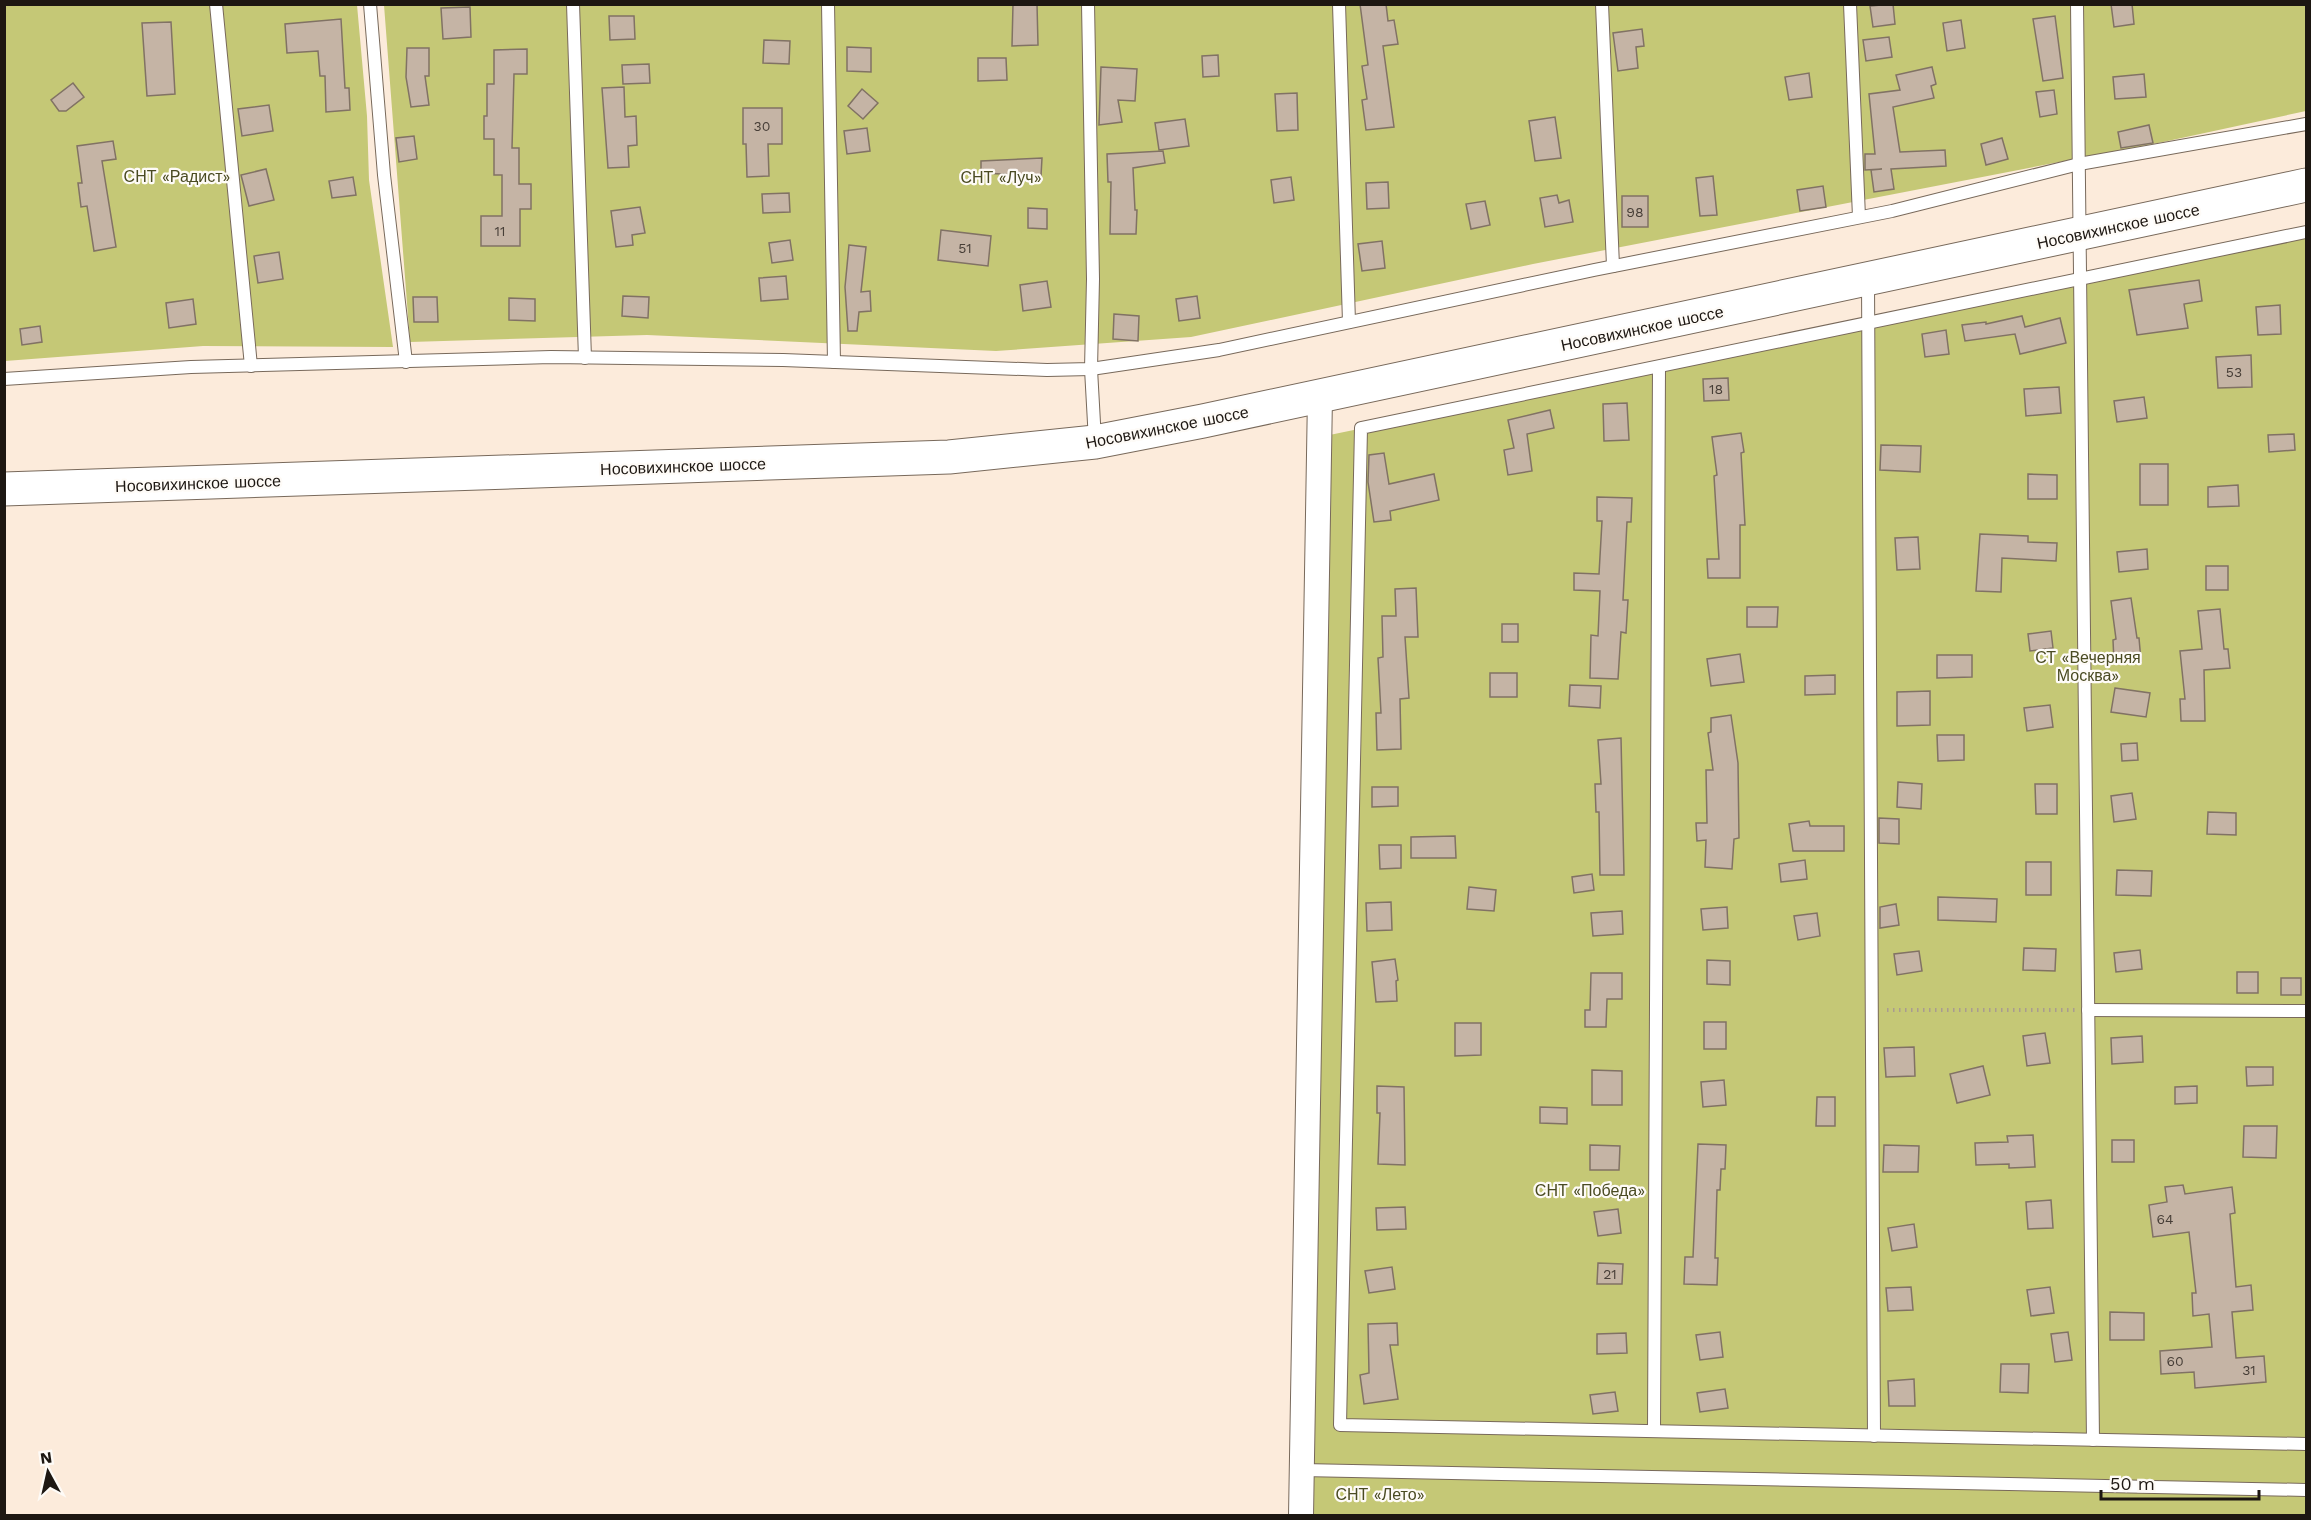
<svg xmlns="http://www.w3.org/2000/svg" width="2311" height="1520" font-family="'Work Sans',sans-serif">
<rect width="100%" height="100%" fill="#fcebdb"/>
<g fill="#c5c876">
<polygon points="5,5 357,5 367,116 369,180 393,347 203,346 5,361"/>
<polygon points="384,5 2306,5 2306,111 2163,142 1533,264 1191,337 996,351 647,335 410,342"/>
<polygon points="2306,232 2306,1515 1301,1516 1320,437"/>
</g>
<g fill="#c5b4a5" stroke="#817264" stroke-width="1.5">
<polygon points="1013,4 1037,4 1038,45 1012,46"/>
<polygon points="1360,4 1386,4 1388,21 1394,20 1398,44 1383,46 1394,127 1366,130 1362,100 1367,99 1362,66 1368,65"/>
<polygon points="1893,4 1895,24 1873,27 1870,6"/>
<polygon points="2111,4 2132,4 2134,24 2114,27"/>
<polygon points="470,7 471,37 443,39 441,8"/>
<polygon points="609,16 634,16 635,39 610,40"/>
<polygon points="2055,16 2063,78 2043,81 2033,19"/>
<polygon points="341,19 345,88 349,88 350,110 326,112 325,76 320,76 318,51 287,53 285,24"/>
<polygon points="1961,20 1965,48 1947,51 1943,23"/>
<polygon points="171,22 175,94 147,96 142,23"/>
<polygon points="1642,29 1644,46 1636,47 1638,68 1618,71 1613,33"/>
<polygon points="1889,37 1892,57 1866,61 1863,40"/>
<polygon points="764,40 790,41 789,64 763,63"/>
<polygon points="847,47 871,48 871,72 847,71"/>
<polygon points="407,48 429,48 429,76 425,76 429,105 411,107 406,77"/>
<polygon points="527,49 527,74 514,74 512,148 519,148 519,184 531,184 531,209 520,209 520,246 481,246 481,216 502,216 502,175 494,175 494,139 484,139 484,116 487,116 487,84 494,84 494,50"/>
<polygon points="1218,55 1219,76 1203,77 1202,56"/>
<polygon points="978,58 1006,58 1007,80 978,81"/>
<polygon points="649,64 650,83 623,84 622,65"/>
<polygon points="1101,67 1137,69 1135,101 1118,100 1122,122 1099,125"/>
<polygon points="1932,67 1936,84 1931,86 1934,98 1893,107 1900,152 1945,150 1946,166 1891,169 1894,189 1874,192 1871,170 1882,169 1865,170 1865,154 1875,154 1869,94 1900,90 1896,75"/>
<polygon points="1809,73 1812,97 1789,100 1785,77"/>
<polygon points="2144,74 2146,97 2115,99 2113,77"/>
<polygon points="73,83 84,97 66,111 59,111 51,100"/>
<polygon points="624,87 625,117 636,116 637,145 628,146 629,167 608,168 602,88"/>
<polygon points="862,89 878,103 863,119 848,106"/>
<polygon points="2054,90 2057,114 2040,117 2036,92"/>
<polygon points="1297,93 1298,130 1277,131 1275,94"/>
<polygon points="269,105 273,131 242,136 238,109"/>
<polygon points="743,108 782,108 782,144 768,144 769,176 747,177 746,144 743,144"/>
<polygon points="1555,117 1561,158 1535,161 1529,121"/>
<polygon points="1185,119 1189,146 1159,150 1155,123"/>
<polygon points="2149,125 2153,143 2121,148 2118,132"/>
<polygon points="867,128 870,151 847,154 844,131"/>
<polygon points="414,136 417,159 399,162 396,138"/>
<polygon points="2002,138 2008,159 1986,165 1981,144"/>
<polygon points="113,141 116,159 102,161 116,247 94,251 87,206 81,207 78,183 82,183 77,146"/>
<polygon points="1163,151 1165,163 1133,168 1135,210 1137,210 1136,234 1110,234 1111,182 1108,182 1107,154"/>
<polygon points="1042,158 1041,176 981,173 981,161"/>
<polygon points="266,169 274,200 249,206 241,175"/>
<polygon points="1713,176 1717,215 1700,216 1696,178"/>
<polygon points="353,177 356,195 332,198 329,181"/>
<polygon points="1291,177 1294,200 1274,203 1271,180"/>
<polygon points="1388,182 1389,208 1367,209 1366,183"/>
<polygon points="1823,186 1826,207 1800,211 1797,190"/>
<polygon points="789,193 790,212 763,213 762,194"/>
<polygon points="1557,195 1559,203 1569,200 1573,222 1545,227 1540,198"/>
<rect x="1622" y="196" width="26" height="31"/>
<polygon points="1485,201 1490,225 1471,229 1466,204"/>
<polygon points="640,207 645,233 632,235 633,245 616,247 611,211"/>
<polygon points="1028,208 1047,209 1047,229 1028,228"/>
<polygon points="941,230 991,236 988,266 938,260"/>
<polygon points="790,240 793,260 772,263 769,243"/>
<polygon points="1382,241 1385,268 1362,271 1358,244"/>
<polygon points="849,245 866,247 861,292 870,291 871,311 859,312 857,331 848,331 845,287"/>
<polygon points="279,252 283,279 258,283 254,256"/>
<polygon points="786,276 788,299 761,301 759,278"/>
<polygon points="2199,280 2202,301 2184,304 2188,328 2137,335 2129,290"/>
<polygon points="1047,281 1051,307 1023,311 1020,285"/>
<polygon points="623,296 649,297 648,318 622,316"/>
<polygon points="1197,296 1200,318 1179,321 1176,299"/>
<polygon points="413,297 437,297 438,322 414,322"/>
<polygon points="509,298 535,299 535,321 509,320"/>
<polygon points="193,299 196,324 169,328 166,303"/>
<polygon points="2280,305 2281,334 2258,335 2256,307"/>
<polygon points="1114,314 1139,316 1138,341 1113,339"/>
<polygon points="2022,316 2025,327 2060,318 2066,343 2020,354 2015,334 1965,341 1962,325 1986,322 1986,324"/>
<polygon points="40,326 42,342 22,345 20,329"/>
<polygon points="1946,330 1949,354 1925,357 1922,334"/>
<polygon points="2251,355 2252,387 2218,388 2216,357"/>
<polygon points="1728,378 1729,400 1704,401 1703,379"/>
<polygon points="2059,387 2061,413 2026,416 2024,389"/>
<polygon points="2144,397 2147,418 2117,422 2114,401"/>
<polygon points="1627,403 1629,440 1604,441 1603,404"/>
<polygon points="1550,410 1554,428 1527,434 1532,471 1508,475 1504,450 1514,448 1508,420"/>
<polygon points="1741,433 1744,452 1741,453 1745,525 1740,525 1740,578 1708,578 1707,559 1719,559 1714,476 1717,475 1712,437"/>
<polygon points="2294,434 2295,450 2269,452 2268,435"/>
<polygon points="1881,445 1921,446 1920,472 1880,470"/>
<polygon points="1384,453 1389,484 1434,474 1439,500 1390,511 1391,520 1374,522 1368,482 1369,455"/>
<rect x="2140" y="464" width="28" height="41"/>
<polygon points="2028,474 2057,475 2057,499 2028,499"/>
<polygon points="2238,485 2239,506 2208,507 2208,487"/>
<polygon points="1597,497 1632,498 1631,522 1627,522 1623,600 1628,600 1626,633 1621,632 1618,679 1590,678 1591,635 1598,636 1600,591 1574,590 1574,573 1599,574 1602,521 1597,521"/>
<polygon points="1980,534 2028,536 2028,542 2057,543 2056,561 2002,558 2001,592 1976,591"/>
<polygon points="1918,537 1920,569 1897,570 1895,538"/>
<polygon points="2147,549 2148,569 2119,572 2117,552"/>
<rect x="2206" y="566" width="22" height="24"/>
<polygon points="1416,588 1418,637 1405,637 1409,698 1400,699 1401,749 1377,750 1376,713 1381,713 1378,658 1383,657 1382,616 1396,616 1395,589"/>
<polygon points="2131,598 2137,638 2139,638 2141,661 2114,662 2113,640 2116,639 2111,601"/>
<polygon points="1747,607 1778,607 1777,627 1747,627"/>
<polygon points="2220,609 2224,649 2228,649 2230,668 2204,670 2205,721 2181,721 2180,699 2185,699 2180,651 2202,649 2198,611"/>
<rect x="1502" y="624" width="16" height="18"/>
<polygon points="2051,631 2053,648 2030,651 2028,634"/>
<polygon points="1740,654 1744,682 1711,686 1707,659"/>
<polygon points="1937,655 1972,655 1972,677 1937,678"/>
<rect x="1490" y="673" width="27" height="24"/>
<polygon points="1835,675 1835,694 1805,695 1805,676"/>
<polygon points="1570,685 1601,686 1600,708 1569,706"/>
<polygon points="2115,688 2150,693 2146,717 2111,712"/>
<polygon points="1930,691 1930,725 1897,726 1897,692"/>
<polygon points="2050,705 2053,727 2027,731 2024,708"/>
<polygon points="1731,715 1738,763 1739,838 1734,839 1732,869 1705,867 1706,840 1697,841 1696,823 1707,823 1706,770 1713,770 1708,733 1711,732 1711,718"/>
<polygon points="1937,735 1964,735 1964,760 1938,761"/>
<polygon points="1621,738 1624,875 1600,875 1599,812 1596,812 1595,784 1601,784 1598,740"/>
<polygon points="2137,743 2138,760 2122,761 2121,744"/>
<polygon points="1898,782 1922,784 1921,809 1897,807"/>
<polygon points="2035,784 2057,784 2057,814 2036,814"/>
<polygon points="1372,787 1398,787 1398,806 1372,807"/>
<polygon points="2132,793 2136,819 2114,822 2111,796"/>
<polygon points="2208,812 2236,813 2236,835 2207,834"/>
<polygon points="1879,818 1899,819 1899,844 1879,843"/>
<polygon points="1809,821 1810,826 1844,826 1844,851 1793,851 1789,824"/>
<polygon points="1455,836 1456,858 1411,858 1411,837"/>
<polygon points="1379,845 1401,845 1401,868 1380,869"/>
<polygon points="1805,860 1807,879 1781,882 1779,864"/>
<rect x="2026" y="862" width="25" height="33"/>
<polygon points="2117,870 2152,871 2151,896 2116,895"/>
<polygon points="1592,874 1594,890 1574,893 1572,877"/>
<polygon points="1469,887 1496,890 1494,911 1467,909"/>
<polygon points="1938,897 1997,899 1996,922 1938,920"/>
<polygon points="1391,902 1392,930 1367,931 1366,903"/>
<polygon points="1896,904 1899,925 1880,928 1880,907"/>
<polygon points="1727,907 1728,928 1703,930 1701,909"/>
<polygon points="1622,911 1623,934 1593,936 1591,913"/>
<polygon points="1817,913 1820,936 1798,940 1794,916"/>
<polygon points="2024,948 2056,949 2055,971 2023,970"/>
<polygon points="2140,950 2142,969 2116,972 2114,953"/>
<polygon points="1919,951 1922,971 1897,975 1894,954"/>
<polygon points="1395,959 1398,980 1396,981 1397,1001 1376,1002 1372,962"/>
<polygon points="1707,960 1730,961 1730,985 1707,984"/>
<rect x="2237" y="972" width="21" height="21"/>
<polygon points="1591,973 1622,973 1622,999 1607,999 1606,1027 1585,1027 1585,1010 1590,1010"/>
<rect x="2281" y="978" width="20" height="17"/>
<rect x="1704" y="1022" width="22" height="27"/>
<polygon points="1455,1023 1481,1023 1481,1055 1455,1056"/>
<polygon points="2045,1033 2050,1063 2027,1066 2023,1036"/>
<polygon points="2142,1036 2143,1062 2112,1064 2111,1038"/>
<polygon points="1914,1047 1915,1076 1886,1077 1884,1048"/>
<polygon points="1983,1066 1990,1095 1957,1103 1950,1074"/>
<polygon points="2246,1067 2273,1067 2273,1085 2247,1086"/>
<polygon points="1592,1070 1622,1071 1622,1105 1592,1105"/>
<polygon points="1724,1080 1726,1105 1703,1107 1701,1082"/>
<polygon points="1377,1086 1404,1087 1405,1165 1378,1164 1380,1113 1377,1113"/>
<polygon points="2197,1086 2197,1103 2175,1104 2175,1087"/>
<polygon points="1817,1097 1835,1097 1835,1126 1816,1126"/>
<polygon points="1540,1107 1567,1108 1567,1124 1540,1123"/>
<polygon points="2244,1126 2277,1126 2276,1158 2243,1157"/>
<polygon points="2033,1135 2035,1167 2009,1168 2009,1164 1976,1165 1975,1143 2008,1142 2007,1136"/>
<rect x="2112" y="1140" width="22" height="22"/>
<polygon points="1698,1144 1726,1145 1725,1169 1721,1169 1720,1190 1717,1190 1715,1258 1718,1258 1717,1285 1684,1284 1685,1257 1693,1257"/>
<polygon points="1590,1145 1620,1146 1619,1170 1590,1170"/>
<polygon points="1884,1145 1919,1146 1918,1172 1883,1172"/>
<polygon points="2183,1185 2185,1194 2232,1187 2235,1213 2230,1214 2236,1287 2251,1285 2253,1310 2232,1312 2236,1358 2264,1356 2266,1382 2195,1388 2194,1372 2161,1374 2160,1351 2212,1347 2209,1314 2193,1316 2192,1293 2196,1293 2189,1232 2153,1237 2149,1205 2167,1202 2165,1187"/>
<polygon points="2051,1200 2053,1228 2028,1229 2026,1202"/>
<polygon points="1405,1207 1406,1229 1377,1230 1376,1208"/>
<polygon points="1618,1209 1621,1233 1598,1236 1594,1212"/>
<polygon points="1914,1224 1917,1247 1892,1251 1888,1228"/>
<polygon points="1598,1263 1623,1264 1622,1284 1597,1284"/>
<polygon points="1392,1267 1395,1289 1369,1293 1365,1271"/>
<polygon points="1911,1287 1913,1310 1888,1311 1886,1288"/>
<polygon points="2050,1287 2054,1313 2031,1316 2027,1290"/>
<polygon points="2110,1312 2144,1313 2144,1340 2110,1340"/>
<polygon points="1397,1323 1398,1345 1390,1345 1398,1399 1364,1404 1360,1375 1369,1373 1368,1324"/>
<polygon points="1720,1332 1723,1357 1700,1360 1696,1335"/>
<polygon points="2068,1332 2072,1360 2055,1362 2051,1334"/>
<polygon points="1626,1333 1627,1353 1597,1354 1597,1334"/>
<polygon points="2001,1364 2029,1364 2028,1393 2000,1392"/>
<polygon points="1914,1379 1915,1406 1889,1406 1888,1381"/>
<polygon points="1725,1389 1728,1408 1700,1412 1697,1393"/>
<polygon points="1615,1392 1618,1411 1593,1414 1590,1395"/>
</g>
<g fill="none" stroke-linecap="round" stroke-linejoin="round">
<g stroke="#78695b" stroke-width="14">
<g id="service">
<polyline points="216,4 251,366"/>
<polyline points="370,4 384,175 406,362"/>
<polyline points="573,4 585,358"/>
<polyline points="828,4 834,362"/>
<polyline points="1088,4 1093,279 1091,369 1095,441"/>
<polyline points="1339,4 1349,322"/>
<polyline points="1602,4 1613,266"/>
<polyline points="1850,4 1859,217"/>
<polyline points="2077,4 2093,1440"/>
<polyline points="2306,232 1361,428 1340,1425 2306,1444"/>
<polyline points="1868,282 1874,1436"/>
<polyline points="4,379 191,367 551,357 783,360 1047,370 1091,369 1219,350 1594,270 1892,211 2079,164 2306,124"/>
<polyline points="2088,1010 2306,1011"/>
<polyline points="1654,1431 1659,367"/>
<polyline points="1302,1470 2306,1490"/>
</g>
</g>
<g stroke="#78695b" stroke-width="26">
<polyline id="minor" points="1301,1516 1320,396"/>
</g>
<g stroke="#78695b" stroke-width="35">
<polyline id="secondary" points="4,489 949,457 1095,442 1203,421 2306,185"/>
</g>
<polyline stroke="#a99c90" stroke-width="4" stroke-dasharray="1.5 4.5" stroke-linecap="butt" points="1887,1010 2075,1010"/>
<use href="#service" stroke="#fff" stroke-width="12"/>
<use href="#minor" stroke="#fff" stroke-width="24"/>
<use href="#secondary" stroke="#fff" stroke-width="33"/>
</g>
<g text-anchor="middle" stroke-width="4.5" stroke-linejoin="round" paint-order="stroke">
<g font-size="14" fill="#473e37">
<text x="762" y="131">30</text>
<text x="1635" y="217">98</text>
<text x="500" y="236">11</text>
<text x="965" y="253">51</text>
<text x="2234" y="377">53</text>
<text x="1716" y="394">18</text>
<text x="2165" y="1224">64</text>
<text x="1610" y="1279">21</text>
<text x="2175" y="1366">60</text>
<text x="2249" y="1375">31</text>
</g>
<g font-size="16" fill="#4a4b22" stroke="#fefbf7">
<text x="177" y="182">СНТ «Радист»</text>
<text x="1001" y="183">СНТ «Луч»</text>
<text x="2088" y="663">СТ «Вечерняя<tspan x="2088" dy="18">Москва»</tspan></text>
<text x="1590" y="1196">СНТ «Победа»</text>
<text x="1380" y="1500">СНТ «Лето»</text>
</g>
<g font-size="16" fill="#1d1712" stroke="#fefbf7">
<text transform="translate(2118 226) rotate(-12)" y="6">Носовихинское шоссе</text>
<text transform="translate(1642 328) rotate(-12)" y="6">Носовихинское шоссе</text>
<text transform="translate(1167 427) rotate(-11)" y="6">Носовихинское шоссе</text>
<text transform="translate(683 466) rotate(-2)" y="6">Носовихинское шоссе</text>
<text transform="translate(198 483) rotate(-2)" y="6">Носовихинское шоссе</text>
</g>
</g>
<rect width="2311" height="1520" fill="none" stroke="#1d1712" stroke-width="12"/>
<g transform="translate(48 1472) rotate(352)" stroke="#fefbf7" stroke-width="4.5" paint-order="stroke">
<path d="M0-4.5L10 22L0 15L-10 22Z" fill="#1d1712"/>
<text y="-9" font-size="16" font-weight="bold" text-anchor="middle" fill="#1d1712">N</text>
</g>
<path d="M2101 1490v9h158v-9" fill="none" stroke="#1d1712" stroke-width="3"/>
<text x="2110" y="1490" font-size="18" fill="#1d1712" stroke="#fefbf7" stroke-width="4.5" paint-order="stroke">50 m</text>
</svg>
